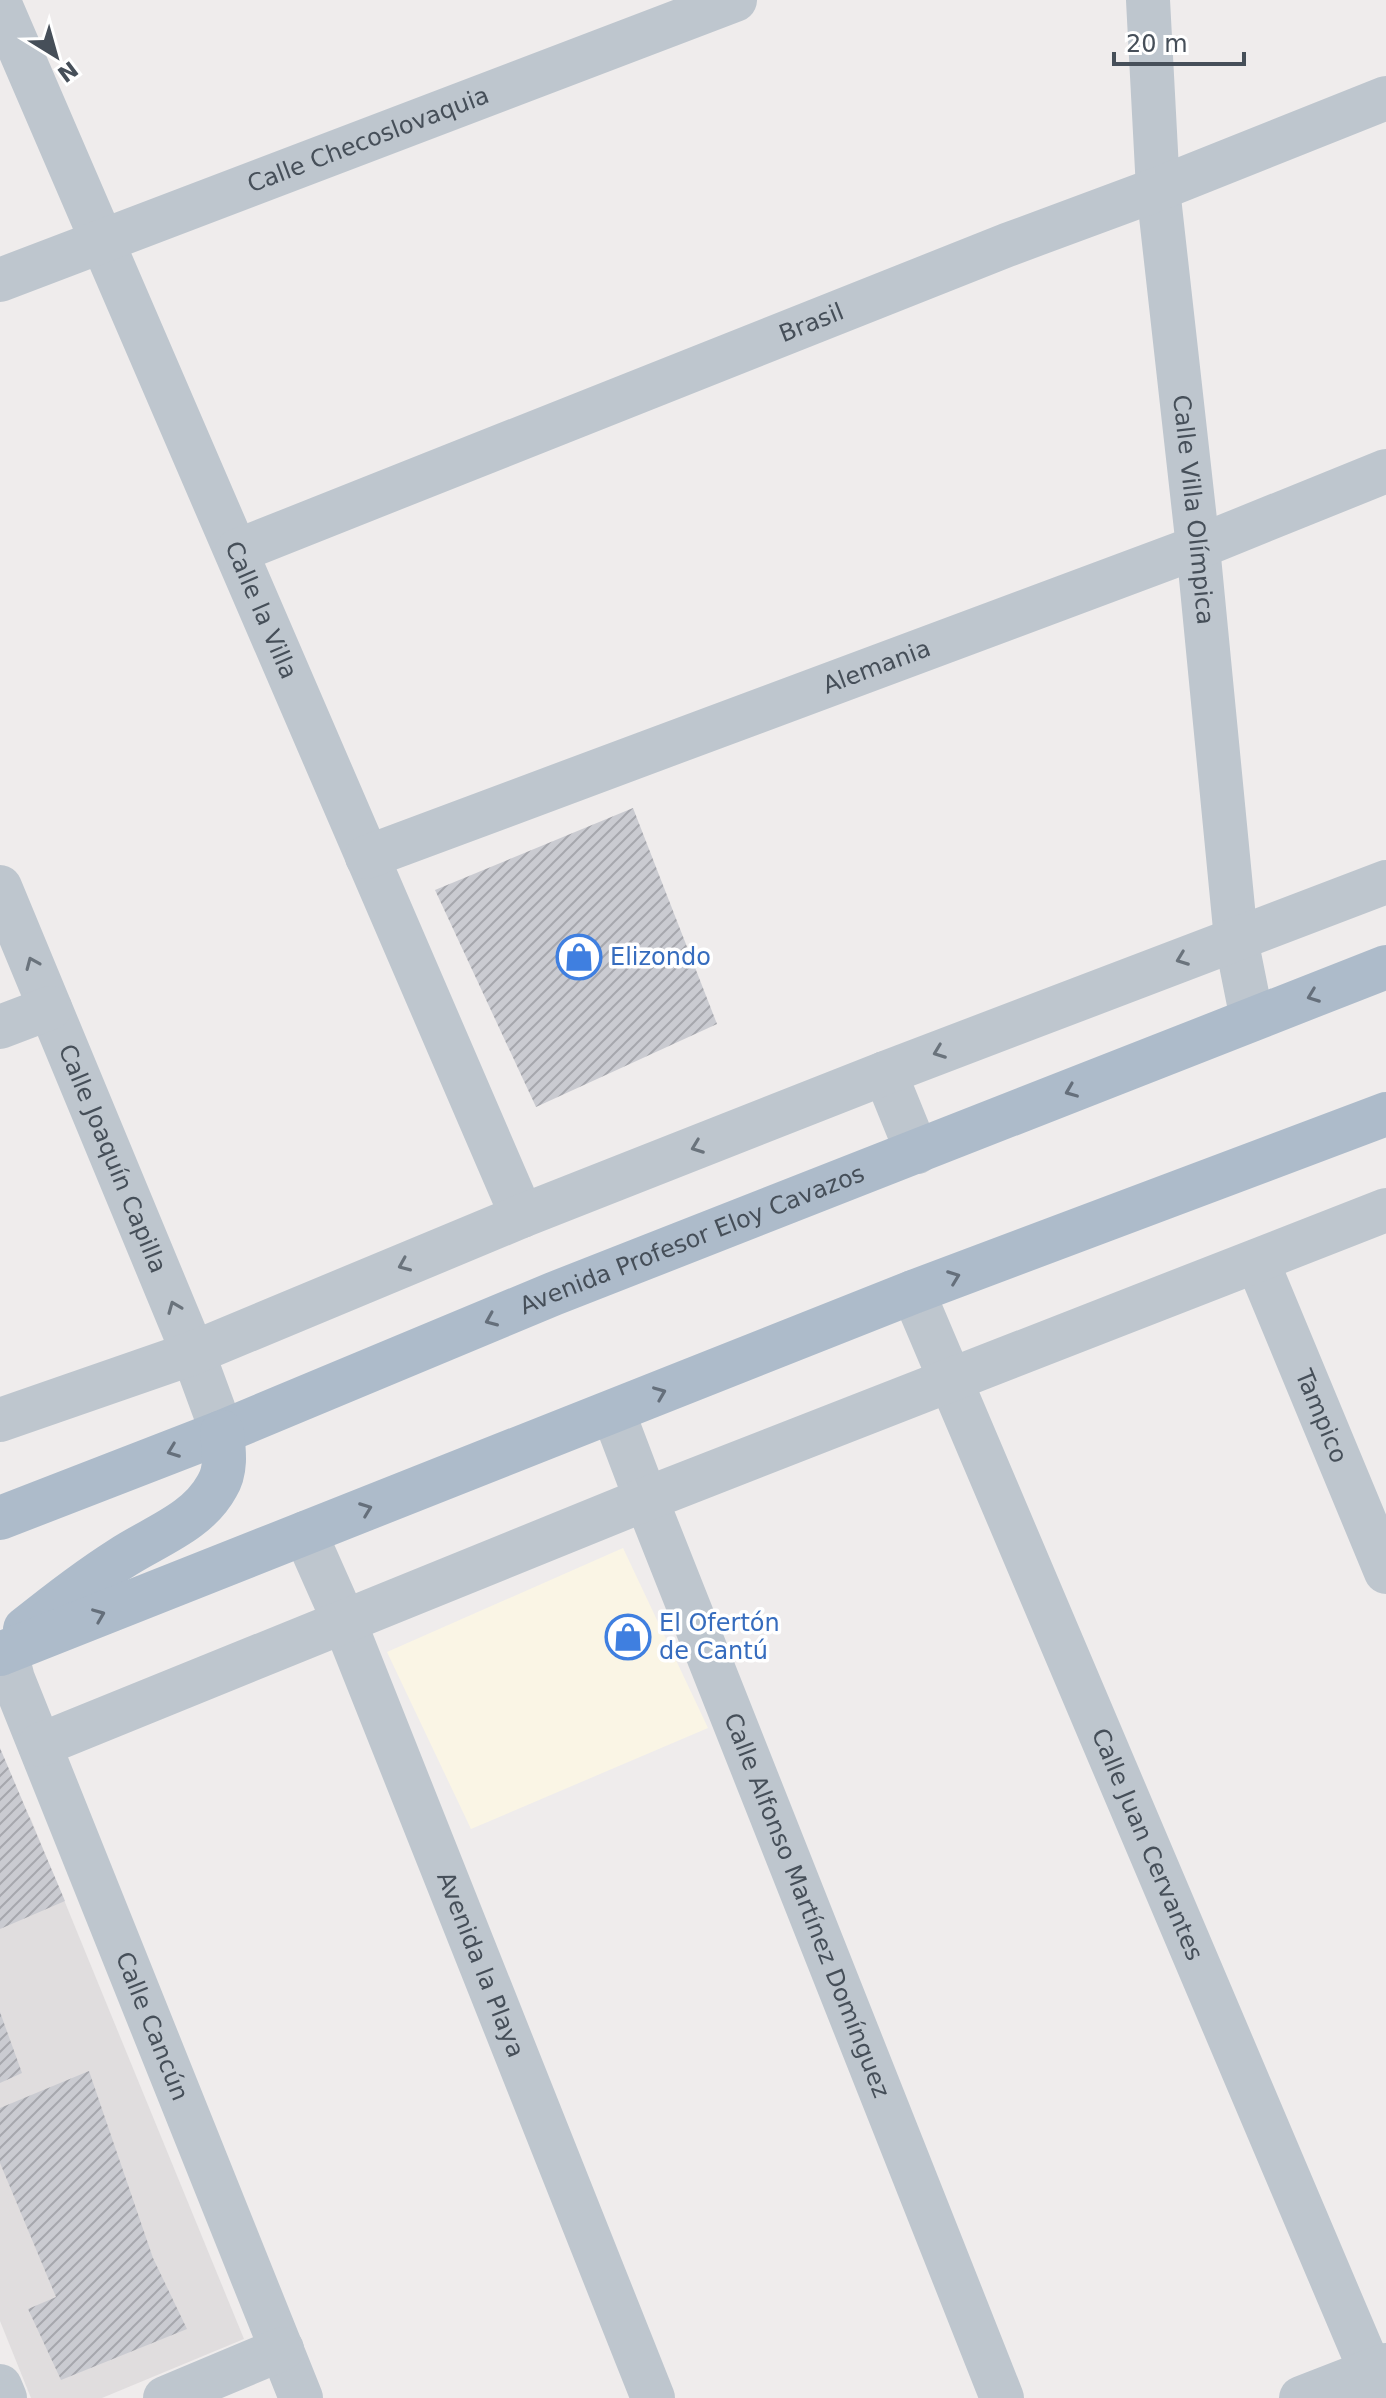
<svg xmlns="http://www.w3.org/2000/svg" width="1386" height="2398" font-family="'DejaVu Sans',sans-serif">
<defs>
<pattern id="building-hatch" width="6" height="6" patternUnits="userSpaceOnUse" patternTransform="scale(2)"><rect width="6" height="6" fill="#cacbd1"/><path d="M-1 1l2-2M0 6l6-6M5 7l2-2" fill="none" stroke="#a6a7ad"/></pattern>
</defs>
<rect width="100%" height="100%" fill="#efecec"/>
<polygon fill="#faf5e5" points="623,1548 708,1728 471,1829 387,1652"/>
<polygon fill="#e0ddde" points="30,1817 244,2339 102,2398 31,2398 0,2321 0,1829"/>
<g fill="url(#building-hatch)">
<polygon points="633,808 717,1024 536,1107 435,890"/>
<polygon points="0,1748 65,1901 0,1929"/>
<polygon points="0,2012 22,2073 0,2083"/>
<polygon points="89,2071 153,2258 187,2329 61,2380 28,2309 56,2297 0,2163 0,2108"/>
</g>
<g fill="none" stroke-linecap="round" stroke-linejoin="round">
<g stroke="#bec6ce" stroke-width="44">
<path id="s1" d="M1148,0L1158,189L1198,547L1236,939L1252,1019"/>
<path id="s2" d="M0,4L522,1216"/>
<path id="s3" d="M0,280L735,0"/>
<path id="s4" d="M237,551L1007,245L1158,189L1386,98"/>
<path id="s5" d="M367,857L1198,547L1386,471"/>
<path id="s6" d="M0,887L193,1353L222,1432"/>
<polyline points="0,1027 50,1008"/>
<polyline points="885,1073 917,1152"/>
<path id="s7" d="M1257,1261L1386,1572"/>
<path id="s8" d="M913,1292L1382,2398"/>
<path id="s9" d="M613,1412L646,1499L1002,2398"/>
<polyline points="0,1420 193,1353 522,1216 885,1073 1386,882"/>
<path id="s10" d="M305,1533L344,1621L653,2398"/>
<path id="s11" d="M6,1652L13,1679L301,2398"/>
<polyline points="40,1745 646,1499 1386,1210"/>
<polyline points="0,2386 5,2398"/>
<polyline points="165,2398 282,2349"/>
<polyline points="1301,2398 1386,2365"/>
</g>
<g stroke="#adbbca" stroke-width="44">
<path id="s12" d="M0,1518L222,1432L553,1294L1386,967"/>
<path d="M25,1629C56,1604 87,1580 120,1559C153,1537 197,1523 217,1486C227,1470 224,1450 222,1432"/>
<polyline points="0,1654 913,1292 1386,1114"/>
</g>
</g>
<defs><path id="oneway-chevron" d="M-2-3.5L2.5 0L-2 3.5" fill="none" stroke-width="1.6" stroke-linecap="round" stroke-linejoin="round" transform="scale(2)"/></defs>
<g stroke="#6a737c">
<use href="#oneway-chevron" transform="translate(1182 959) rotate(159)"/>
<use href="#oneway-chevron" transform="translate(32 963) rotate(-113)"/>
<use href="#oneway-chevron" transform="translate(939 1052) rotate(159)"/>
<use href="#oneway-chevron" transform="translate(697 1147) rotate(159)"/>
<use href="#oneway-chevron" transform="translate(404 1265) rotate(157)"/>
<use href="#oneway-chevron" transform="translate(174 1307) rotate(-112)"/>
</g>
<g stroke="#656f7b">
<use href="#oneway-chevron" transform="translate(1313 996) rotate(159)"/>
<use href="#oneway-chevron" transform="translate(1071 1091) rotate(158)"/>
<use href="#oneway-chevron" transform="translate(954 1277) rotate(-21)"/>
<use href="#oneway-chevron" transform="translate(491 1320) rotate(157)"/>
<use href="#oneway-chevron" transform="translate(660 1393) rotate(-22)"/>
<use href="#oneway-chevron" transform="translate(173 1451) rotate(159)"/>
<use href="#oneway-chevron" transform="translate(366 1509) rotate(-21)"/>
<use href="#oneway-chevron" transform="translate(99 1615) rotate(-22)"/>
</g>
<defs>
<g id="shop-ring" transform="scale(2.3)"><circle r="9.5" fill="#fff" stroke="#3f7fe0" stroke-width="1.5"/><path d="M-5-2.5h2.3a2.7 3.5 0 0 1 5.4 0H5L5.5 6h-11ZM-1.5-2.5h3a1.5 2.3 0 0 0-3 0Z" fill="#3f7fe0"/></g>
</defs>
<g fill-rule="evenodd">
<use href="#shop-ring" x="579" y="957"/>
<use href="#shop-ring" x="628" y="1637"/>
</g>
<g text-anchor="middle" stroke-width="7" stroke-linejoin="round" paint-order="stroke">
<g font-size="24" fill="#464f59" stroke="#fff">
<text dy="8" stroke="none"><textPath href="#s3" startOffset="394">Calle Checoslovaquia</textPath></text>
<text dy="8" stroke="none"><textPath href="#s4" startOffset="618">Brasil</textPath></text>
<text dy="8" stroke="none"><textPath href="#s1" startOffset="512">Calle Villa Olímpica</textPath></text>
<text dy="8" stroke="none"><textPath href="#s2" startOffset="660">Calle la Villa</textPath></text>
<text dy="8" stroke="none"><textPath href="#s5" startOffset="544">Alemania</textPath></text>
<text dy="8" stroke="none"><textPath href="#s6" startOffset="294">Calle Joaquín Capilla</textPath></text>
<text dy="8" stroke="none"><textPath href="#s12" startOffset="746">Avenida Profesor Eloy Cavazos</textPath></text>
<text dy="8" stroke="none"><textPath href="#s7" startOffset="168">Tampico</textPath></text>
<text dy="8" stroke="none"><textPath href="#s8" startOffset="600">Calle Juan Cervantes</textPath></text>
<text dy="8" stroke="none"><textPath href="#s9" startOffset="530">Calle Alfonso Martínez Domínguez</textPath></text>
<text dy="8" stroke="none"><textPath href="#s10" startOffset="466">Avenida la Playa</textPath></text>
<text dy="8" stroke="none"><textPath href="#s11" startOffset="402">Calle Cancún</textPath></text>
</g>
<g font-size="24" fill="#366cbe" stroke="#fff" text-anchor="start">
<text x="610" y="965">Elizondo</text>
<text x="659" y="1631">El Ofertón<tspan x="659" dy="28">de Cantú</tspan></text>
</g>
</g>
<g transform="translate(56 56) rotate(143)" stroke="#ffffff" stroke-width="6" paint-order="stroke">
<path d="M0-6L14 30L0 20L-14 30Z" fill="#464f59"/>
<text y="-12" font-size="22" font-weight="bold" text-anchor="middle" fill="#464f59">N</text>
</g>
<path d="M1114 52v12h130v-12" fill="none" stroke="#464f59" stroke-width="4"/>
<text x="1126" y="52" font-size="24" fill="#464f59" stroke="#ffffff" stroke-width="6" paint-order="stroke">20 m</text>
</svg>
